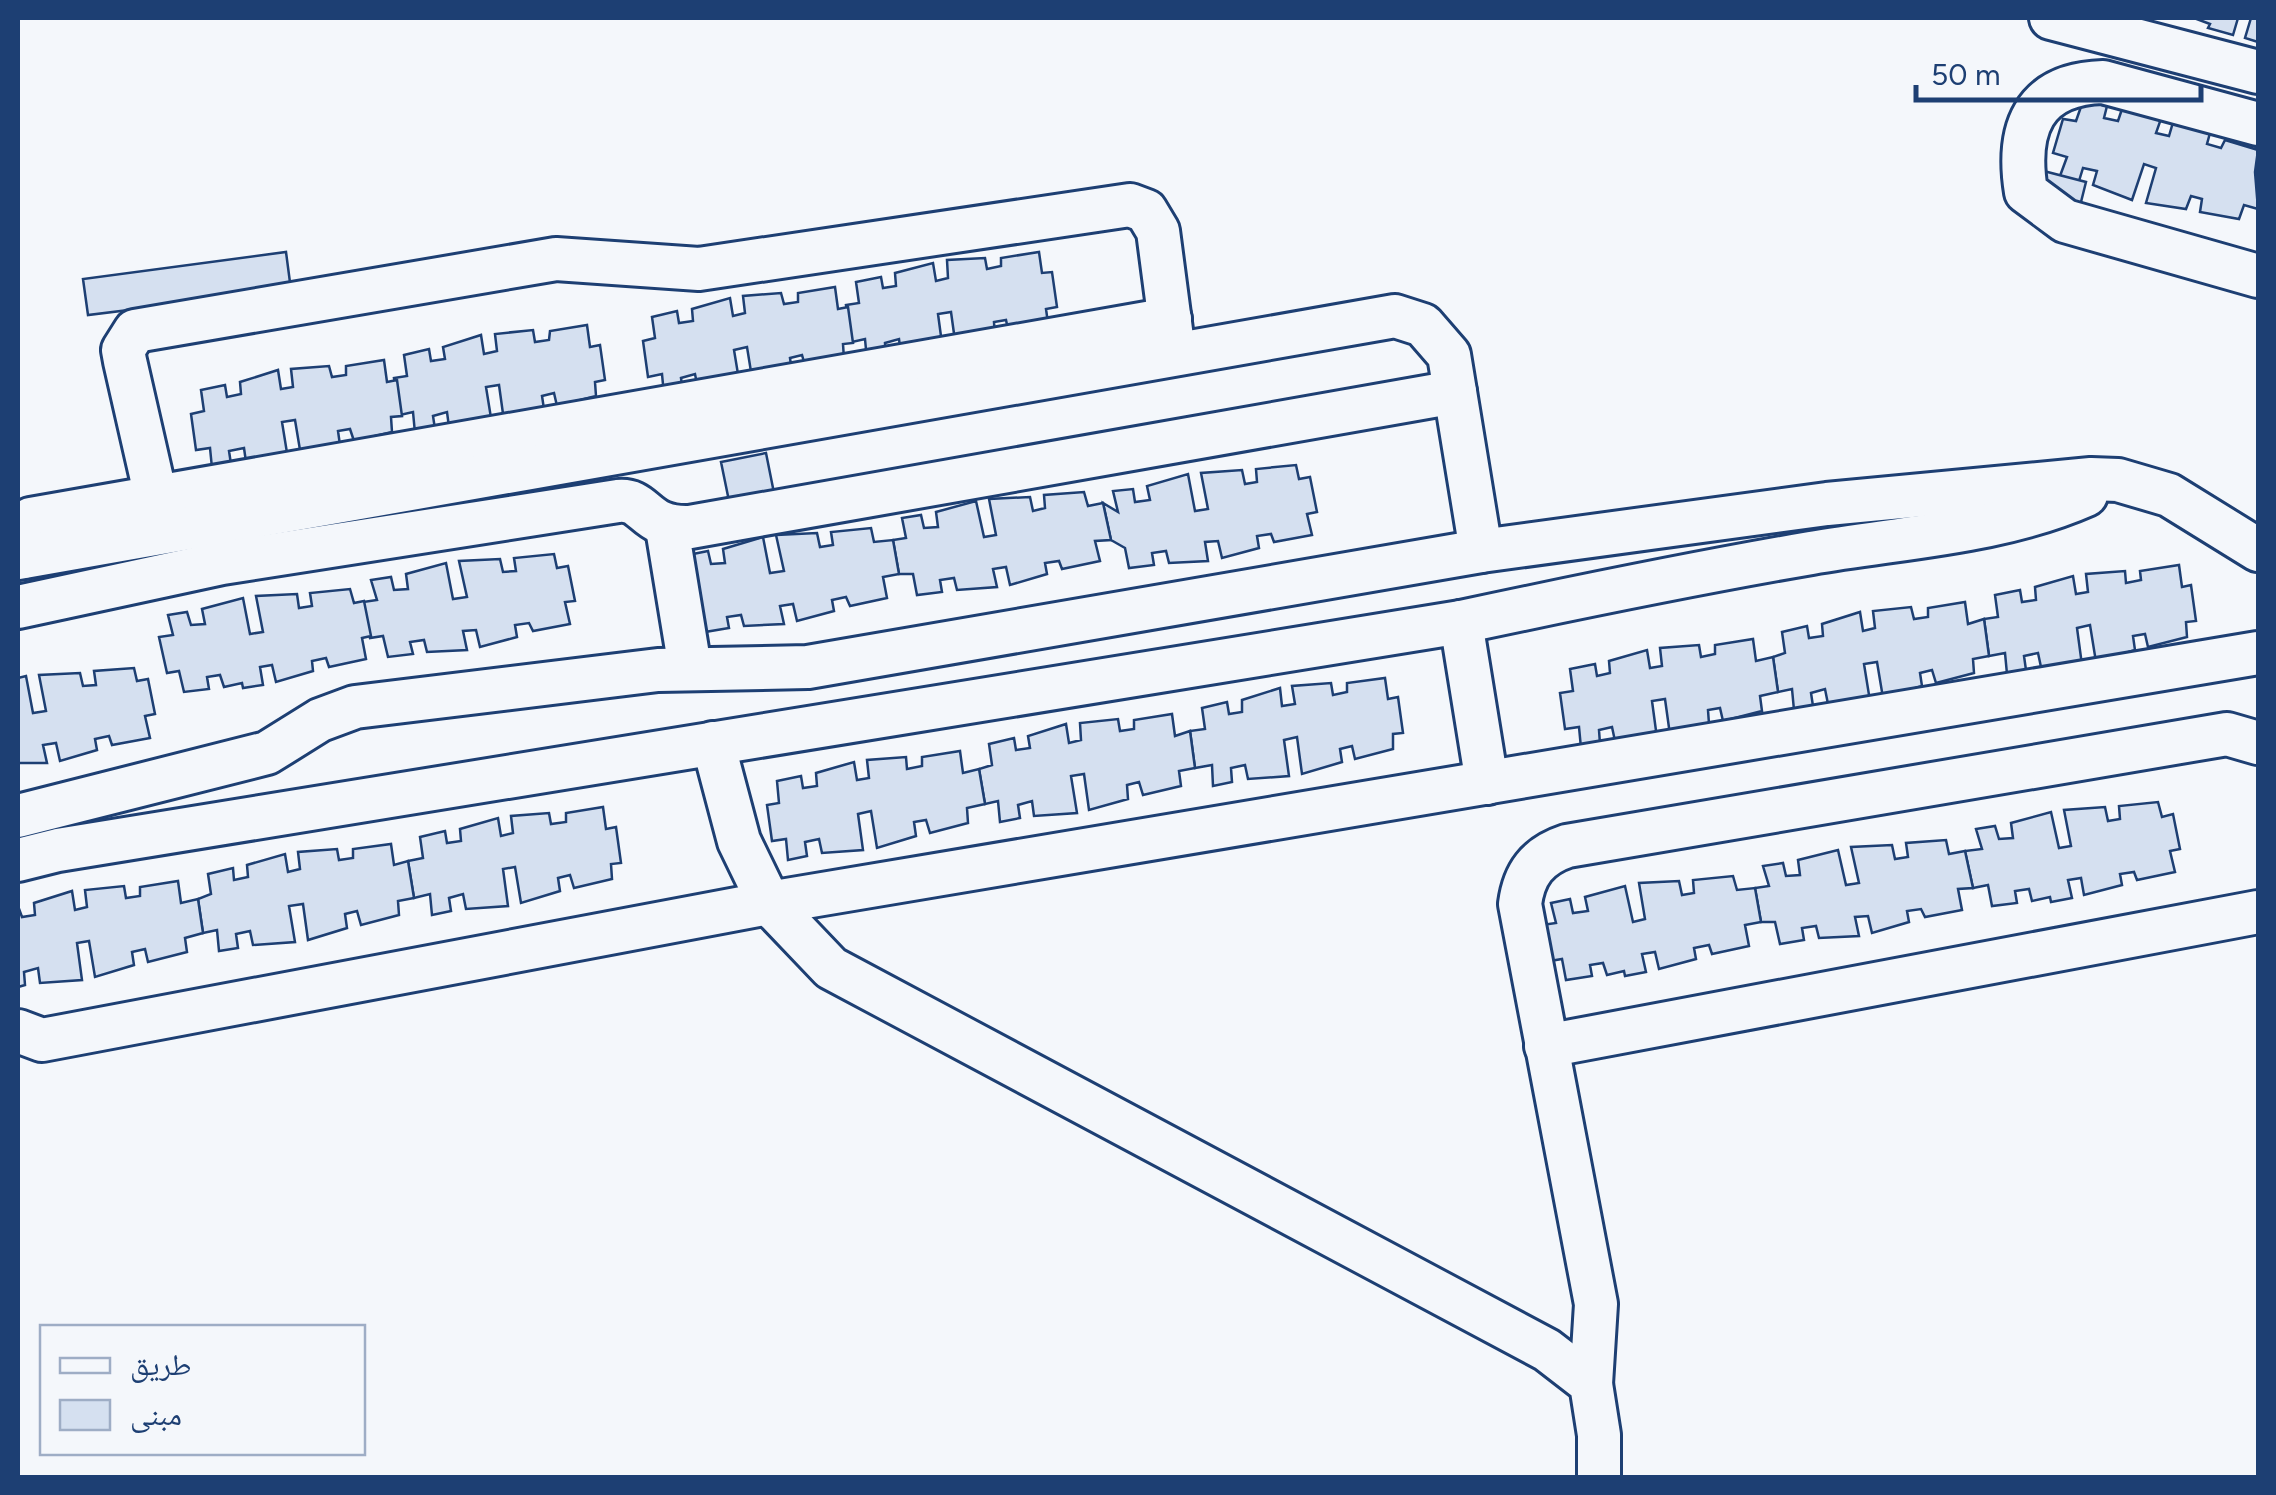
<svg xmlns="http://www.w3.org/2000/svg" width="2276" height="1495" font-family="Figtree,'Noto Naskh Arabic',sans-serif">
<rect width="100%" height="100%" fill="#f4f7fb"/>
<g fill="#d5e0f0" stroke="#1d3f73" stroke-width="2.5">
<polygon points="2194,18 2238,18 2233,35 2208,28 2210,24"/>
<polygon points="2251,18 2258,18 2258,42 2245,38"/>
<polygon points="2083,101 2107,106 2104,118 2118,121 2122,109 2162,116 2156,133 2169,136 2174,119 2210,133 2207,144 2221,148 2225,140 2258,150 2255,172 2258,209 2244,205 2239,219 2200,212 2202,199 2191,196 2186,209 2146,203 2156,168 2144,164 2132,200 2093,185 2097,171 2083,168 2079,181 2060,176 2067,157 2053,153 2063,119 2076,121"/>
<polygon points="2036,169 2086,182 2080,206 2031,193"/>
<polygon points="286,252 291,290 88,315 83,279"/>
<polygon points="1039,252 1042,273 1052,272 1057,307 1046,309 1048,323 1009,334 1006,320 994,322 995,336 956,348 951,312 938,314 943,351 901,354 899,339 885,343 886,357 867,360 865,339 852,342 846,305 859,303 856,282 881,277 883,288 896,286 895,273 933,263 936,281 948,278 947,260 985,258 987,269 1001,266 1001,258"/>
<polygon points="835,287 838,309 848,307 853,343 843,344 844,359 806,369 802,355 790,358 792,372 753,384 747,347 734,350 740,386 698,389 695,374 681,378 683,392 664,395 662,374 648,377 643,341 655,338 652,317 677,311 679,323 693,321 692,309 730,298 733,316 745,313 743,296 781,293 784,304 798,302 798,293"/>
<polygon points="587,325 590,347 600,345 605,380 595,382 596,396 557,406 554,393 542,396 544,409 504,421 499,385 486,387 492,424 449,427 447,412 433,416 435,429 415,433 413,412 400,415 394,378 407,376 404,355 429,349 431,361 445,359 443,347 481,335 484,354 497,351 495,334 533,330 535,342 549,340 550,331"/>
<polygon points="384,360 387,382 397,380 402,416 391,417 392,432 354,441 350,429 338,431 340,445 301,456 295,420 282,422 288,459 246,462 244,448 229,451 231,464 212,468 210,448 196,450 191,414 204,411 201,390 225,385 227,397 241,394 240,382 278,370 281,389 293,387 291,369 329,366 332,377 346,375 346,366"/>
<polygon points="766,453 774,493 729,501 721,462"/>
<polygon points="1296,465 1299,479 1310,477 1317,512 1307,514 1312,535 1274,542 1271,534 1257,536 1259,548 1222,558 1218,541 1205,542 1208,561 1169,563 1166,551 1152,553 1154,565 1129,568 1125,548 1111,540 1103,503 1118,512 1113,491 1133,489 1135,502 1150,500 1147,486 1188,474 1195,511 1208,509 1201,473 1242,470 1245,484 1257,482 1256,469"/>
<polygon points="1084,492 1088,506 1103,503 1111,540 1095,541 1100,561 1062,569 1059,561 1045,563 1047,574 1010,585 1006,567 993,569 997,587 957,590 954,578 940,580 942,592 917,595 913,574 899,574 893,540 906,538 902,518 921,515 924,528 938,527 936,512 976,501 984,537 996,535 989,499 1030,497 1033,511 1045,508 1044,495"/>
<polygon points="871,528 874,542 893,540 899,574 883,577 887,598 850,606 846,597 832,600 834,611 797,621 793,604 780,606 784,624 744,626 741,615 727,617 729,628 705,632 688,555 708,551 711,564 725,563 723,549 763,537 770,573 784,571 776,535 817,533 820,547 833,545 831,532"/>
<polygon points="554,554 557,568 568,566 575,601 565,602 570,624 533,631 529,623 515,625 517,637 480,647 476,630 463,631 467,650 427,652 424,640 410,642 413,654 388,657 383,636 370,638 363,602 377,600 371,580 391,577 394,590 408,589 406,574 446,563 453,599 467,597 459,561 500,559 503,572 516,571 514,558"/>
<polygon points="2179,565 2182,587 2191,585 2196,621 2186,622 2187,637 2148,647 2145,634 2133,636 2135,650 2096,662 2090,625 2077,628 2082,665 2041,667 2038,653 2024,656 2026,670 2007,674 2005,653 1989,656 1984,619 1998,617 1995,595 2020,590 2022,602 2036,600 2035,587 2073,576 2076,594 2088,592 2086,574 2125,571 2126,583 2141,580 2140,571"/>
<polygon points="350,589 354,603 364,601 371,636 362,638 366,659 329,667 326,658 312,661 313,671 276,682 272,665 260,667 263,685 243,688 242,683 224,687 220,675 207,677 209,689 184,692 179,671 167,673 159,637 173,635 168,615 187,612 191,625 205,624 202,609 243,598 250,634 263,632 256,596 297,594 299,608 312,606 310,593"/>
<polygon points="1965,602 1968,624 1984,619 1989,656 1973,659 1974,673 1936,683 1932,670 1920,673 1922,686 1883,698 1877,662 1864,664 1870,701 1828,704 1825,689 1811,693 1813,706 1794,710 1792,689 1778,692 1773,657 1785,653 1782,632 1807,626 1809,638 1823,636 1822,624 1860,612 1863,631 1875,628 1873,611 1911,607 1914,619 1928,617 1928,608"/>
<polygon points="1753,639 1756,661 1773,657 1778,692 1760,696 1762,711 1723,721 1720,708 1708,710 1709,724 1670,735 1665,699 1652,701 1657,738 1615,741 1612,727 1599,730 1600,744 1581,748 1579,727 1565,729 1560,693 1573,691 1570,669 1595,664 1597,676 1610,673 1609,661 1647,650 1650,668 1662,666 1660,648 1699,645 1701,657 1715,654 1715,645"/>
<polygon points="134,668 137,681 148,679 155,714 145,716 150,738 112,745 109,736 95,739 97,750 60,761 56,743 43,745 47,763 18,763 18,678 26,676 33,713 46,711 39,675 80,673 83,686 96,685 94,671"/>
<polygon points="1385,678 1388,699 1398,697 1403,733 1393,734 1393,749 1355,759 1352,746 1340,749 1342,762 1302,774 1297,737 1284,740 1289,776 1248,779 1245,765 1231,768 1232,782 1213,786 1212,765 1195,768 1190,731 1205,729 1202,708 1227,702 1229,714 1242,712 1242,700 1280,688 1282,706 1295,704 1292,686 1331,683 1333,695 1347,692 1347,683"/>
<polygon points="1172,714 1175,736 1190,731 1195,768 1179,771 1181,786 1143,795 1139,782 1127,785 1128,799 1089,810 1084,774 1071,776 1077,813 1034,816 1032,801 1018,805 1020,818 1000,822 998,801 985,804 979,769 992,765 989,744 1014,738 1016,750 1030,748 1028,736 1066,724 1069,743 1081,740 1080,723 1118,719 1120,731 1134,729 1134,720"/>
<polygon points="960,751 963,773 979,769 985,804 967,808 968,823 930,833 926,820 914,822 916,836 877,848 871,811 858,814 863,850 822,853 819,839 805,842 807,856 788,860 786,839 772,841 767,805 779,803 777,781 801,776 803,788 817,786 816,773 854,762 857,780 869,778 867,760 906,757 907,769 922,766 922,757"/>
<polygon points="2158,802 2162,817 2173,814 2180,849 2170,851 2175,872 2137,880 2134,872 2120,874 2122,885 2084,895 2081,878 2068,880 2072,898 2051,902 2050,897 2032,901 2029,889 2015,891 2017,903 1992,906 1988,885 1973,888 1965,851 1982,849 1976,829 1995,826 1999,839 2013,838 2011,823 2051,812 2059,848 2071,846 2064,810 2105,807 2108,821 2120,819 2119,806"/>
<polygon points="603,807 606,829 616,827 621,863 611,864 612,879 574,888 570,875 558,878 560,891 521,903 515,867 503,869 508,906 466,909 463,894 449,898 451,911 432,915 430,894 414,898 408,861 423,858 420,837 445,831 447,843 461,841 460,829 498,818 501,836 513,833 511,816 549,813 551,824 566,822 566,813"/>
<polygon points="1946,840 1949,854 1965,851 1973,888 1958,889 1962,910 1925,917 1921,909 1907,911 1909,922 1872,933 1868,916 1855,917 1859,936 1819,938 1816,926 1802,928 1804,940 1780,944 1775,922 1761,922 1755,888 1769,886 1763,866 1783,863 1786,876 1800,875 1798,860 1838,850 1846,885 1859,883 1851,847 1892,845 1895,859 1908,857 1906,843"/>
<polygon points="391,844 394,865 408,861 414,898 398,901 399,915 361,925 357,911 345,914 347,928 308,940 303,904 289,906 295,942 253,945 250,931 236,934 238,948 219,951 217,930 203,933 198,899 211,894 208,874 233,868 234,880 248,877 247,865 285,854 288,872 300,869 298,852 337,849 339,860 353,858 353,849"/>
<polygon points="1733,876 1737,890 1755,888 1761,922 1745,925 1749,946 1712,954 1709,945 1694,948 1696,959 1659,969 1655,952 1642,954 1646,972 1625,976 1624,971 1607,975 1603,963 1590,965 1592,976 1566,980 1562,959 1550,961 1542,925 1556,923 1551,903 1570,899 1573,913 1588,911 1585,897 1625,886 1633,922 1645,919 1639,883 1679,881 1682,895 1694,893 1693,880"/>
<polygon points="178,881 181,903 198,899 203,933 185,938 187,952 148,962 145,949 132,952 134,965 95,977 89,941 77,943 82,980 40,983 38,968 24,972 25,985 18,987 18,906 22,917 35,915 34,903 72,891 75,910 87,907 85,890 124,886 126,898 140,896 140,887"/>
</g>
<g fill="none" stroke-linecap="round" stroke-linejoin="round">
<g stroke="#1d3f73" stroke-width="48">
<g id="minor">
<polyline points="2051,18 2258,72"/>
<path d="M2258,124L2103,82C2032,84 2016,130 2026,192L2065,221L2258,276"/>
<polyline points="156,497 125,361 123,350 135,331 556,259 699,269 1130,205 1146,211 1158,231 1174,353"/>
<polyline points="667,528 690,668"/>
<polyline points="23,557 20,531 31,519 1170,319"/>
<polyline points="18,558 1395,316 1423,325 1449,355 1481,551"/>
<path d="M18,607L222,563L618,501C647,498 643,529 690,527L1455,392"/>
<polyline points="1461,622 1487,783"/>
<polyline points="713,743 739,841 769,903 831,968 1547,1350 1591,1384 1599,1435 1599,1478"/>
<polyline points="18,816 267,753 320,720 355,707 658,670 808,667 1481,551 1827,504 2091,479 2118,480 2169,495 2258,550"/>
<path d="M18,860L58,850L1461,622C1578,597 1694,573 1811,553C1903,537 2000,533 2086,495"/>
<polyline points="18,1031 42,1040 769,903 2258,653"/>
<polyline points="1546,1046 2258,912"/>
<path d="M1591,1384L1596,1304L1520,904C1524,874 1537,856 1567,846L2227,734L2258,743"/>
</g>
</g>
<use href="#minor" stroke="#f4f7fb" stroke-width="42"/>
</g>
<rect width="2276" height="1495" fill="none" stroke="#1d3f73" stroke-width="40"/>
<rect x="40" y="1325" width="325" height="130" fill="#f4f7fb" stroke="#9eadc5" stroke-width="2.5"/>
<rect x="60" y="1358" width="50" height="15" fill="#f4f7fb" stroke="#9eadc5" stroke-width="2.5"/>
<text x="130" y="1375" font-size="30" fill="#1d3f73">طريق</text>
<rect x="60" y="1400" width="50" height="30" fill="#d5e0f0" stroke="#9eadc5" stroke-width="2.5"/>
<text x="130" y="1425" font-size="30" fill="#1d3f73">مبنى</text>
<path d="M1916 85v15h285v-15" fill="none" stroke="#1d3f73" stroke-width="5"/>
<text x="1931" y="85" font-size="30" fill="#1d3f73" stroke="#f4f7fb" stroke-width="8" paint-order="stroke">50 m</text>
</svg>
